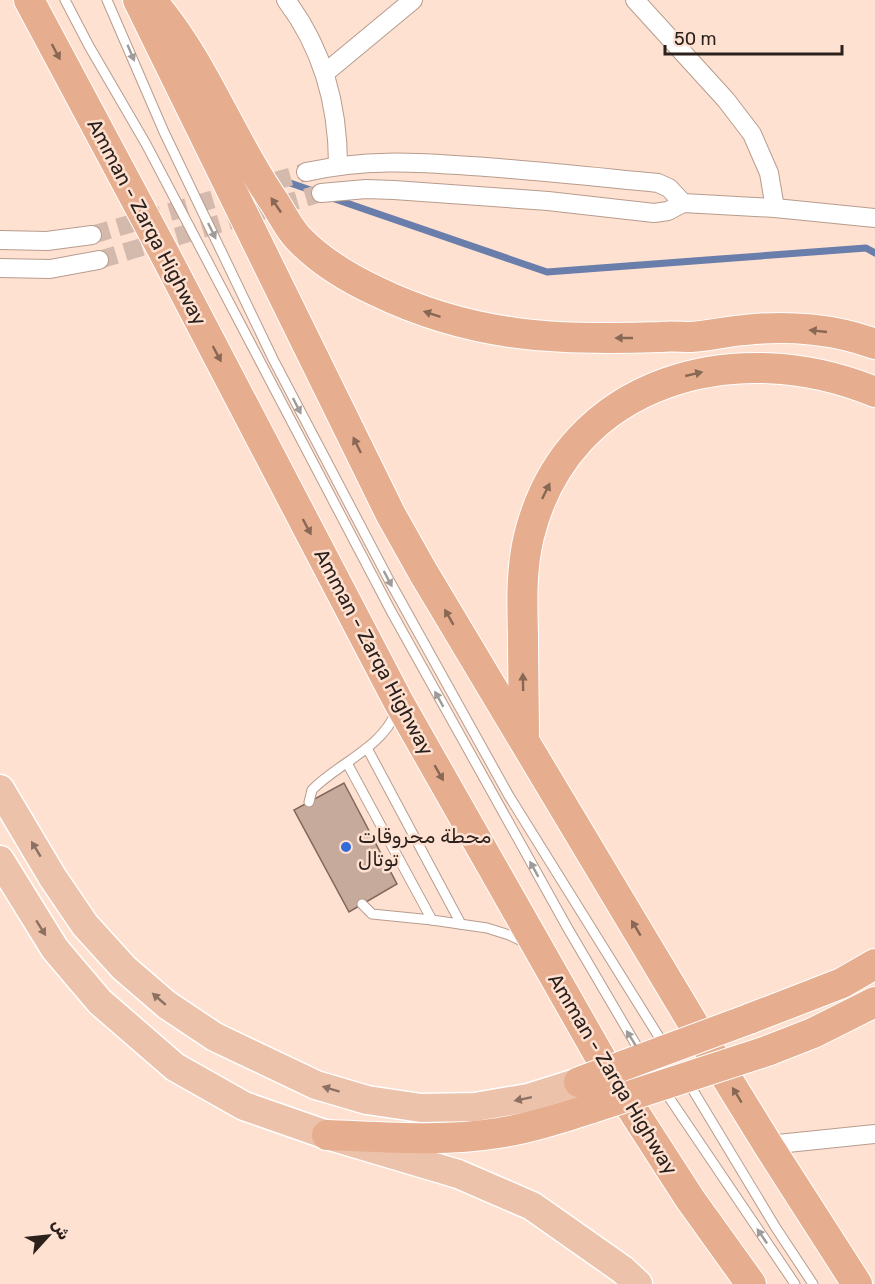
<svg xmlns="http://www.w3.org/2000/svg" width="875" height="1284" font-family="Rubik,'Noto Naskh Arabic',sans-serif">
<rect width="100%" height="100%" fill="#fee1d1"/>
<g fill="none" stroke-linecap="round" stroke-linejoin="round">
<g stroke="#697eaa" stroke-width="7">
<polyline points="270,176 319,193"/>
<polyline points="332,198 547,272 866,248 875,253"/>
</g>
</g>
<polygon fill="#c6aa9c" stroke="#81675a" stroke-width="1.5" points="344,783 397,884 349,912 294,810"/>
<g fill="none" stroke-linecap="round" stroke-linejoin="round">
<g stroke="#d4baad" stroke-width="18" stroke-dasharray="18 9" stroke-linecap="butt">
<polyline points="92,235 306,172"/>
<polyline points="99,260 321,193"/>
</g>
<g stroke="#b79c8e" stroke-width="11">
<g id="service">
<polyline points="65,0 89,46 146,144 391,611 567,927 642,1055"/>
<polyline points="107,0 164,132 273,359 389,580 509,796 664,1045"/>
<polyline points="367,748 461,924"/>
<polyline points="347,763 432,920"/>
<path d="M309,802L312,790C338,763 381,749 396,712"/>
<polyline points="362,904 372,914 432,920 487,928 509,935 526,943"/>
<polyline points="688,1082 776,1228 813,1284"/>
<polyline points="664,1090 795,1284"/>
</g>
</g>
<g stroke="#b79c8e" stroke-width="20">
<g id="minor">
<path d="M286,0C323,49 338,105 338,165"/>
<polyline points="635,0 726,100 752,134 769,173 775,208"/>
<polyline points="325,73 413,0"/>
<path d="M306,172C366,159 411,162 471,166C533,170 596,177 658,183L669,188L683,203"/>
<polyline points="321,193 366,189 394,190 548,201 654,213 668,211 683,203 775,208 875,218"/>
<polyline points="0,240 47,241 92,235"/>
<polyline points="0,268 50,269 99,260"/>
<polyline points="768,1145 875,1134"/>
</g>
</g>
<g stroke="#fff" stroke-width="31">
<g id="primary">
<polyline points="0,789 53,878 85,925 124,968 167,1005 215,1037 316,1085 367,1100 421,1108 475,1107 528,1098 579,1082"/>
<polyline points="0,860 55,949 100,1002 175,1067 244,1106 327,1135 458,1174 532,1206 623,1270 638,1284"/>
</g>
</g>
<g stroke="#fff" stroke-width="32">
<g id="trunk">
<polyline points="29,0 162,249 398,701 612,1078 690,1199 751,1284"/>
<polyline points="138,0 391,515 423,572 694,1025 768,1145 857,1284"/>
<path d="M156,6C205,65 230,137 273,200C281,212 288,227 298,238C320,261 348,278 376,291C471,337 557,341 660,337C670,336 681,337 691,337C710,336 727,331 745,330C788,325 835,329 875,344"/>
<path d="M524,740C524,706 523,671 523,636C522,602 521,569 529,536C568,378 738,335 875,392"/>
<polyline points="749,1019 842,983 875,964"/>
<polyline points="767,1051 813,1033 875,1002"/>
<path d="M327,1135C384,1137 442,1142 498,1133C531,1128 561,1118 592,1108"/>
</g>
</g>
<use href="#service" stroke="#fff" stroke-width="9"/>
<use href="#minor" stroke="#fff" stroke-width="18"/>
<use href="#primary" stroke="#ecc2ab" stroke-width="28"/>
<use href="#trunk" stroke="#e6ae8f" stroke-width="30"/>
<g stroke="#fff" stroke-width="32" stroke-linecap="butt">
<g id="trunk-bridge">
<polyline points="579,1082 749,1019"/>
<polyline points="592,1108 767,1051"/>
</g>
</g>
<use href="#trunk-bridge" stroke="#e6ae8f" stroke-width="30"/>
</g>
<defs><path id="oneway-solid" d="M-6-.8H1V-3.2L6.5 0L1 3.2V.8H-6Z" transform="scale(1.5)"/></defs>
<g fill="#886755">
<use href="#oneway-solid" transform="translate(56 52) rotate(62)"/>
<use href="#oneway-solid" transform="translate(276 205) rotate(-124)"/>
<use href="#oneway-solid" transform="translate(432 314) rotate(-162)"/>
<use href="#oneway-solid" transform="translate(818 331) rotate(-174)"/>
<use href="#oneway-solid" transform="translate(624 338) rotate(-180)"/>
<use href="#oneway-solid" transform="translate(217 354) rotate(62)"/>
<use href="#oneway-solid" transform="translate(694 374) rotate(-13)"/>
<use href="#oneway-solid" transform="translate(357 445) rotate(-116)"/>
<use href="#oneway-solid" transform="translate(546 491) rotate(-64)"/>
<use href="#oneway-solid" transform="translate(307 527) rotate(62)"/>
<use href="#oneway-solid" transform="translate(449 617) rotate(-120)"/>
<use href="#oneway-solid" transform="translate(523 682) rotate(-91)"/>
<use href="#oneway-solid" transform="translate(439 773) rotate(60)"/>
<use href="#oneway-solid" transform="translate(636 928) rotate(-121)"/>
<use href="#oneway-solid" transform="translate(737 1095) rotate(-121)"/>
</g>
<g fill="#a09b98">
<use href="#oneway-solid" transform="translate(131 53) rotate(67)"/>
<use href="#oneway-solid" transform="translate(212 231) rotate(64)"/>
<use href="#oneway-solid" transform="translate(297 406) rotate(63)"/>
<use href="#oneway-solid" transform="translate(388 579) rotate(62)"/>
<use href="#oneway-solid" transform="translate(439 699) rotate(-119)"/>
<use href="#oneway-solid" transform="translate(534 869) rotate(-119)"/>
<use href="#oneway-solid" transform="translate(631 1038) rotate(-122)"/>
<use href="#oneway-solid" transform="translate(762 1236) rotate(-124)"/>
</g>
<g fill="#8c7163">
<use href="#oneway-solid" transform="translate(36 849) rotate(-121)"/>
<use href="#oneway-solid" transform="translate(41 928) rotate(58)"/>
<use href="#oneway-solid" transform="translate(159 999) rotate(-139)"/>
<use href="#oneway-solid" transform="translate(331 1089) rotate(-163)"/>
<use href="#oneway-solid" transform="translate(523 1099) rotate(168)"/>
</g>
<circle fill="#336bda" stroke="#fee1d1" stroke-width="2" cx="346" cy="847" r="6"/>
<g text-anchor="middle" stroke-width="5" stroke-linejoin="round" paint-order="stroke">
<g font-size="20" fill="#2b201b" stroke="#fee1d1">
<text transform="translate(147 222) rotate(62)" y="7">Amman - Zarqa Highway</text>
<text transform="translate(374 652) rotate(62)" y="7">Amman - Zarqa Highway</text>
<text transform="translate(613 1074) rotate(59)" y="7">Amman - Zarqa Highway</text>
</g>
<g font-size="20" fill="#2b201b" stroke="#fee1d1" text-anchor="start">
<text x="358" y="843">محطة محروقات<tspan x="358" dy="23">توتال</tspan></text>
</g>
</g>
<g transform="translate(48 1236) rotate(63)" stroke="#fee1d1" stroke-width="4.5" paint-order="stroke">
<path d="M0-4.5L10 22L0 15L-10 22Z" fill="#2b201b"/>
<text y="-9" font-size="16" font-weight="bold" text-anchor="middle" fill="#2b201b">ش</text>
</g>
<path d="M665 45v9h177v-9" fill="none" stroke="#2b201b" stroke-width="3"/>
<text x="674" y="45" font-size="18" fill="#2b201b" stroke="#fee1d1" stroke-width="4.5" paint-order="stroke">50 m</text>
</svg>
